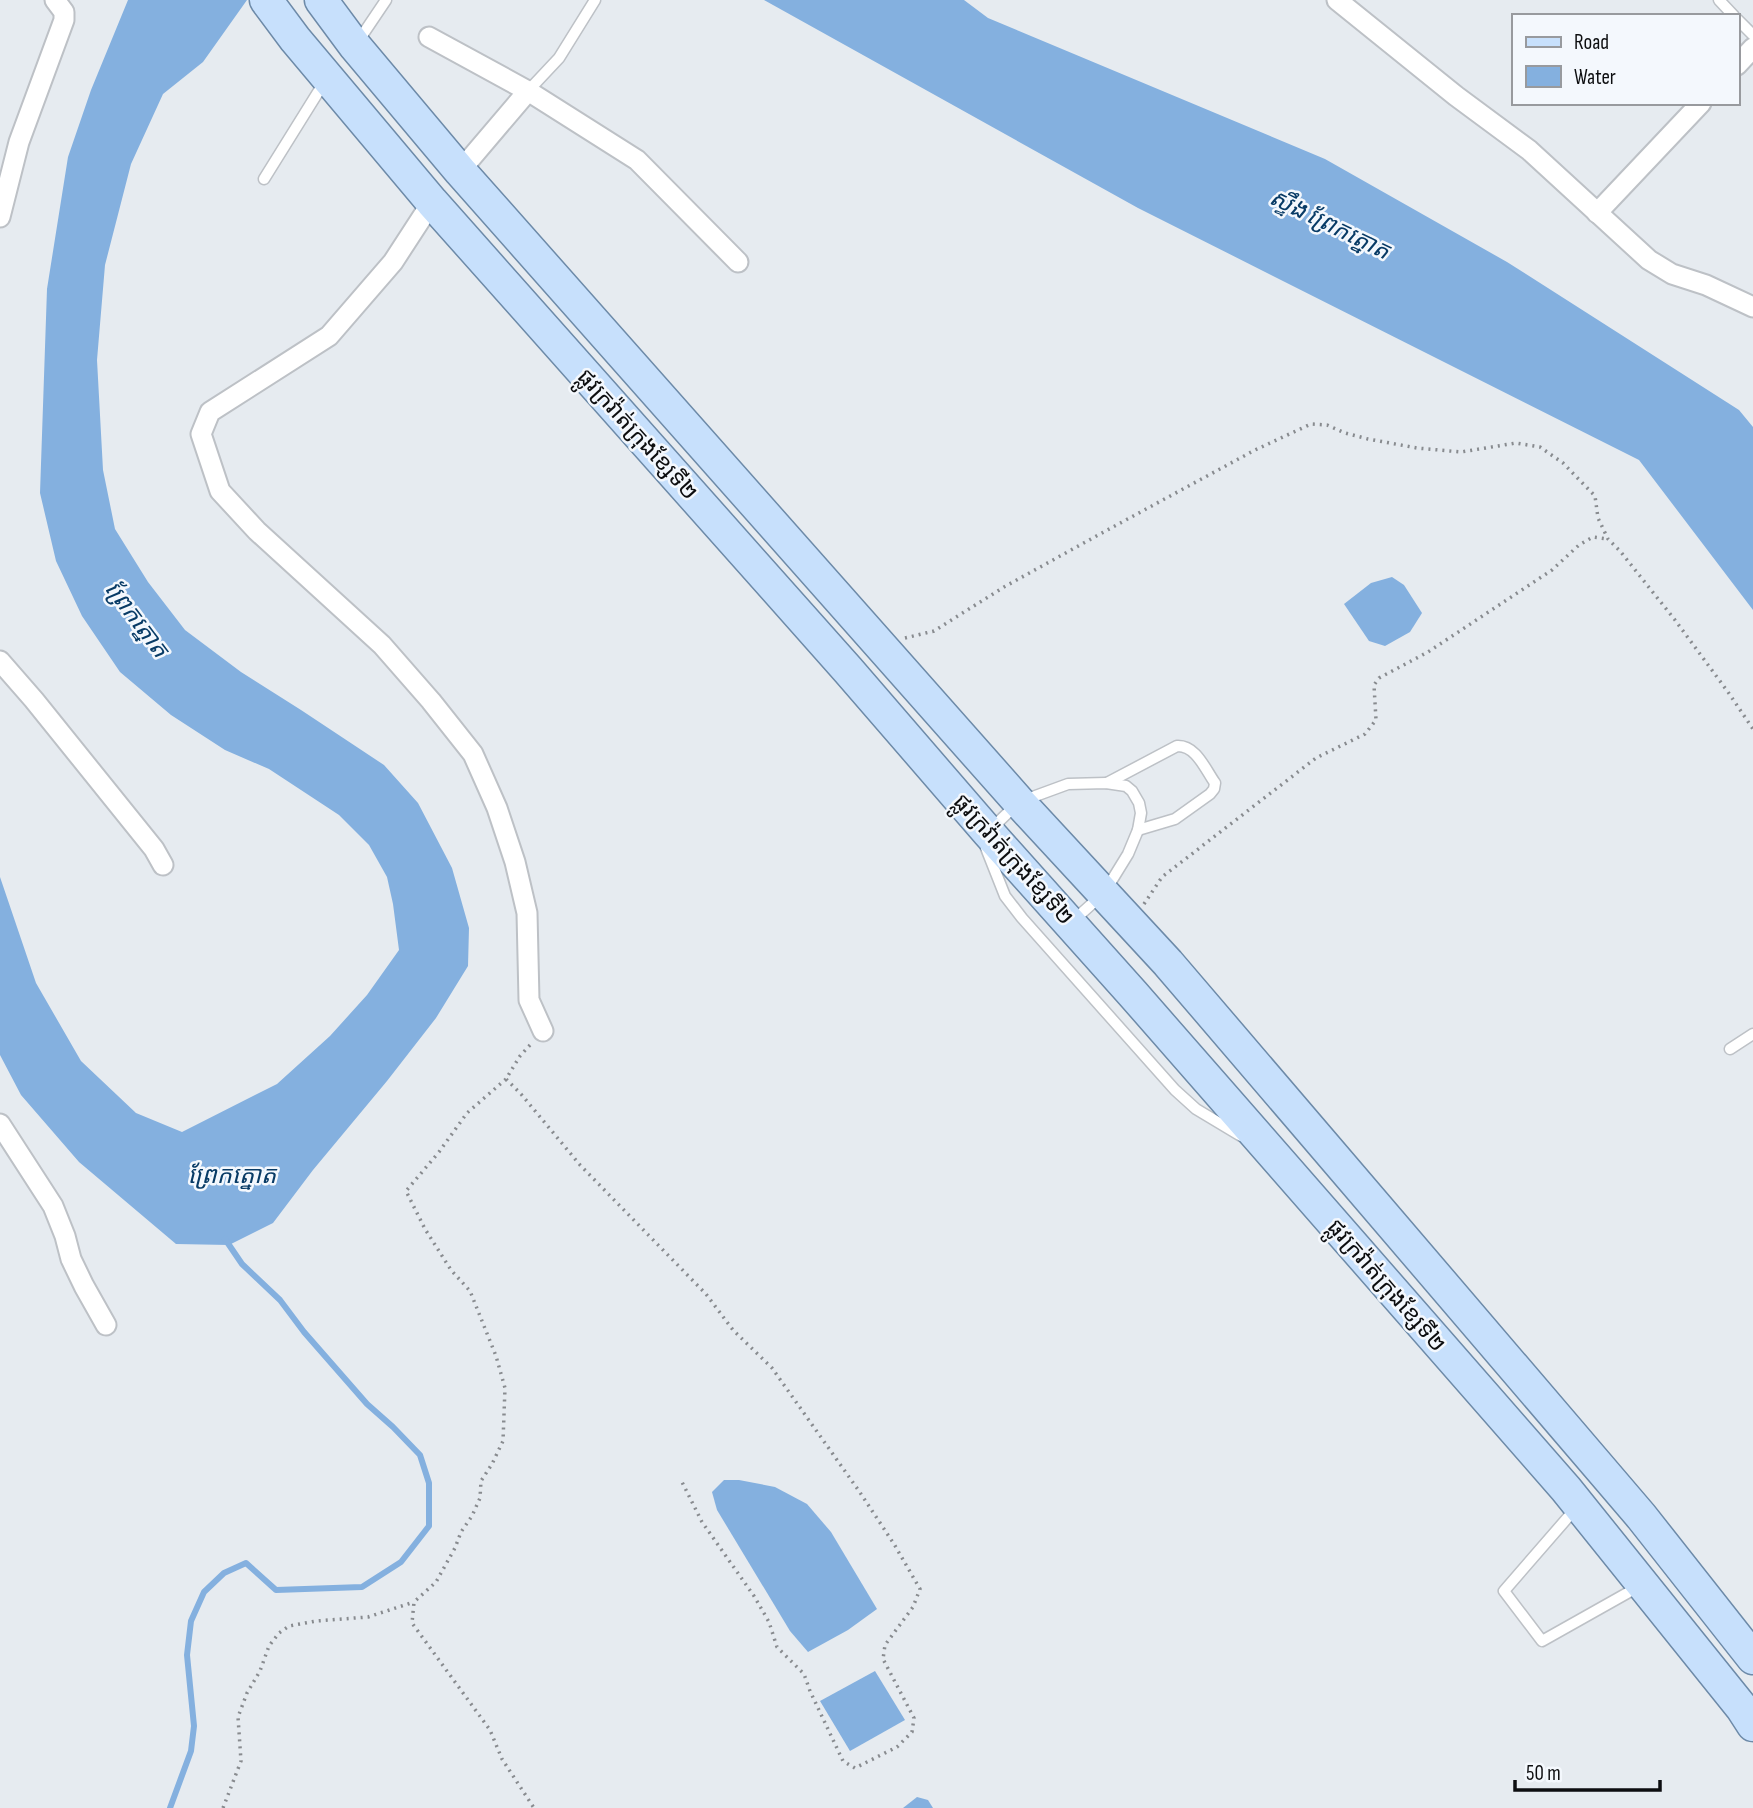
<svg xmlns="http://www.w3.org/2000/svg" width="1753" height="1808" font-family="'Sofia Sans Condensed','Noto Sans Khmer',sans-serif">
<rect width="100%" height="100%" fill="#e6ebf0"/>
<g fill="#84b0df">
<polygon points="128,0 247,0 203,62 163,94 131,164 105,265 97,360 103,470 115,529 148,582 185,630 241,672 301,710 384,765 418,803 452,868 469,928 468,966 436,1018 387,1081 313,1170 273,1223 229,1245 176,1244 79,1162 21,1095 0,1055 0,877 36,983 81,1061 136,1113 182,1132 277,1084 330,1036 367,995 399,950 393,904 387,877 369,845 339,815 269,769 225,750 171,715 120,672 82,616 56,561 40,493 47,289 68,157 91,90"/>
<polygon points="764,0 964,0 988,18 1325,159 1507,262 1739,410 1753,427 1753,610 1639,460 1138,208"/>
<polygon points="1392,577 1404,585 1422,613 1410,632 1385,646 1369,641 1344,604 1371,583"/>
<polygon points="724,1480 739,1480 775,1487 807,1504 831,1532 877,1609 848,1630 808,1652 790,1631 717,1510 712,1492"/>
<polygon points="875,1671 905,1720 850,1751 820,1701"/>
<polygon points="917,1797 928,1800 933,1808 903,1808"/>
</g>
<g fill="none" stroke-linecap="round" stroke-linejoin="round">
<polyline stroke="#84b0df" stroke-width="6" points="170,1808 191,1751 194,1726 187,1655 191,1621 204,1592 224,1573 246,1563 276,1590 362,1587 401,1562 429,1526 429,1483 420,1455 393,1427 367,1404 304,1332 280,1300 242,1264 225,1239"/>
<g stroke="#bdc1c6" stroke-width="13">
<g id="lane">
<polyline points="1719,0 1734,16"/>
<polyline points="1737,19 1753,35"/>
<polyline points="357,43 386,0"/>
<polyline points="528,91 559,58 595,0"/>
<polyline points="264,179 325,81"/>
<path d="M1107,783L1177,746C1196,745 1205,769 1215,783L1214,789L1210,794L1175,819L1138,830"/>
<polyline points="991,829 1019,802 1068,784 1106,783 1126,786 1132,791 1139,803 1141,813 1138,830 1128,854 1104,893 1074,920"/>
<polyline points="986,848 1005,896 1022,918 1175,1090 1196,1109 1241,1136"/>
<polyline points="1730,1049 1753,1034"/>
<polyline points="1576,1508 1504,1591 1542,1641 1638,1587"/>
</g>
</g>
<g stroke="#bdc1c6" stroke-width="23">
<g id="street">
<polyline points="1337,0 1456,96 1529,150 1649,260 1672,274 1706,285 1753,307"/>
<polyline points="429,37 528,91"/>
<polyline points="1737,65 1753,48"/>
<polyline points="460,171 528,91 637,160 738,262"/>
<polyline points="432,202 393,262 329,336 210,412 201,434 220,491 257,531 382,645 431,701 473,754 497,808 515,862 527,913 529,1000 543,1031"/>
<polyline points="1597,213 1701,103"/>
<polyline points="0,217 19,142 64,20 64,12 55,0"/>
<polyline points="0,661 34,700 154,849 163,865"/>
<polyline points="0,1124 53,1206 65,1236 71,1259 84,1286 106,1325"/>
</g>
</g>
<g stroke="#6d8aa8" stroke-width="35">
<g id="primary">
<polyline points="266,0 295,39 432,202 848,670 988,832 1133,994 1566,1489 1742,1708 1753,1725"/>
<polyline points="321,0 355,46 460,171 1019,802 1168,963 1641,1516 1753,1658"/>
</g>
</g>
<g stroke="#888b8f" stroke-width="3.5" stroke-dasharray="2 5" stroke-linecap="butt">
<polyline points="905,638 934,631 1004,587 1100,534 1255,450 1311,424 1327,425 1345,433 1368,439 1417,448 1461,452 1516,443 1540,447 1563,463 1595,496 1598,518 1608,539 1620,551 1675,620 1728,692 1753,729"/>
<polyline points="1144,904 1162,877 1316,758 1365,734 1376,720 1374,685 1379,678 1428,652 1552,570 1579,545 1593,537 1608,539"/>
<polyline points="530,1045 520,1056 506,1079 521,1094 580,1165 706,1294 733,1330 772,1368 859,1491 894,1544 920,1589 913,1607 885,1645 883,1659 914,1718 912,1732 897,1747 855,1768 843,1761 810,1691 804,1674 777,1647 769,1622 754,1596 702,1522 682,1482"/>
<polyline points="506,1079 467,1113 439,1152 406,1191 425,1229 451,1270 470,1291 496,1356 505,1388 503,1441 492,1464 481,1481 480,1498 472,1516 461,1532 455,1548 436,1582 414,1602 412,1623 490,1730 502,1759 534,1808"/>
<polyline points="223,1808 241,1761 238,1717 247,1693 260,1671 269,1646 279,1633 289,1626 316,1621 368,1617 414,1602"/>
</g>
<use href="#lane" stroke="#fff" stroke-width="10"/>
<use href="#street" stroke="#fff" stroke-width="19"/>
<use href="#primary" stroke="#c7e0fc" stroke-width="32"/>
</g>
<g text-anchor="middle" stroke-width="5" stroke-linejoin="round" paint-order="stroke">
<g font-size="23" fill="#0d0e10" stroke="#f4f8fd">
<text transform="translate(638 434) rotate(48)" y="8">ផ្លូវក្រវ៉ាត់ក្រុងខ្សែទី២</text>
<text transform="translate(1014 859) rotate(48)" y="8">ផ្លូវក្រវ៉ាត់ក្រុងខ្សែទី២</text>
<text transform="translate(1387 1285) rotate(49)" y="8">ផ្លូវក្រវ៉ាត់ក្រុងខ្សែទី២</text>
</g>
<g font-size="24" font-style="italic" fill="#083b66" stroke="#f4f8fd">
<text transform="translate(1330 224) rotate(26)" y="8">ស្ទឹង ព្រែកត្នោត</text>
<text transform="translate(137 619) rotate(53)" y="8">ព្រែកត្នោត</text>
<text x="232" y="1183">ព្រែកត្នោត</text>
</g>
</g>
<rect x="1512" y="14" width="228" height="91" fill="#f4f8fd" stroke="#989a9e" stroke-width="2"/>
<rect x="1526" y="37" width="35" height="10" fill="#c7e0fc" stroke="#989a9e" stroke-width="2"/>
<text x="1574" y="49" font-size="21" fill="#0d0e10">Road</text>
<rect x="1526" y="66" width="35" height="21" fill="#84b0df" stroke="#989a9e" stroke-width="2"/>
<text x="1574" y="84" font-size="21" fill="#0d0e10">Water</text>
<path d="M1515 1780v10h145v-10" fill="none" stroke="#0d0e10" stroke-width="3.5"/>
<text x="1526" y="1780" font-size="21" fill="#0d0e10" stroke="#f4f8fd" stroke-width="5" paint-order="stroke">50 m</text>
</svg>
